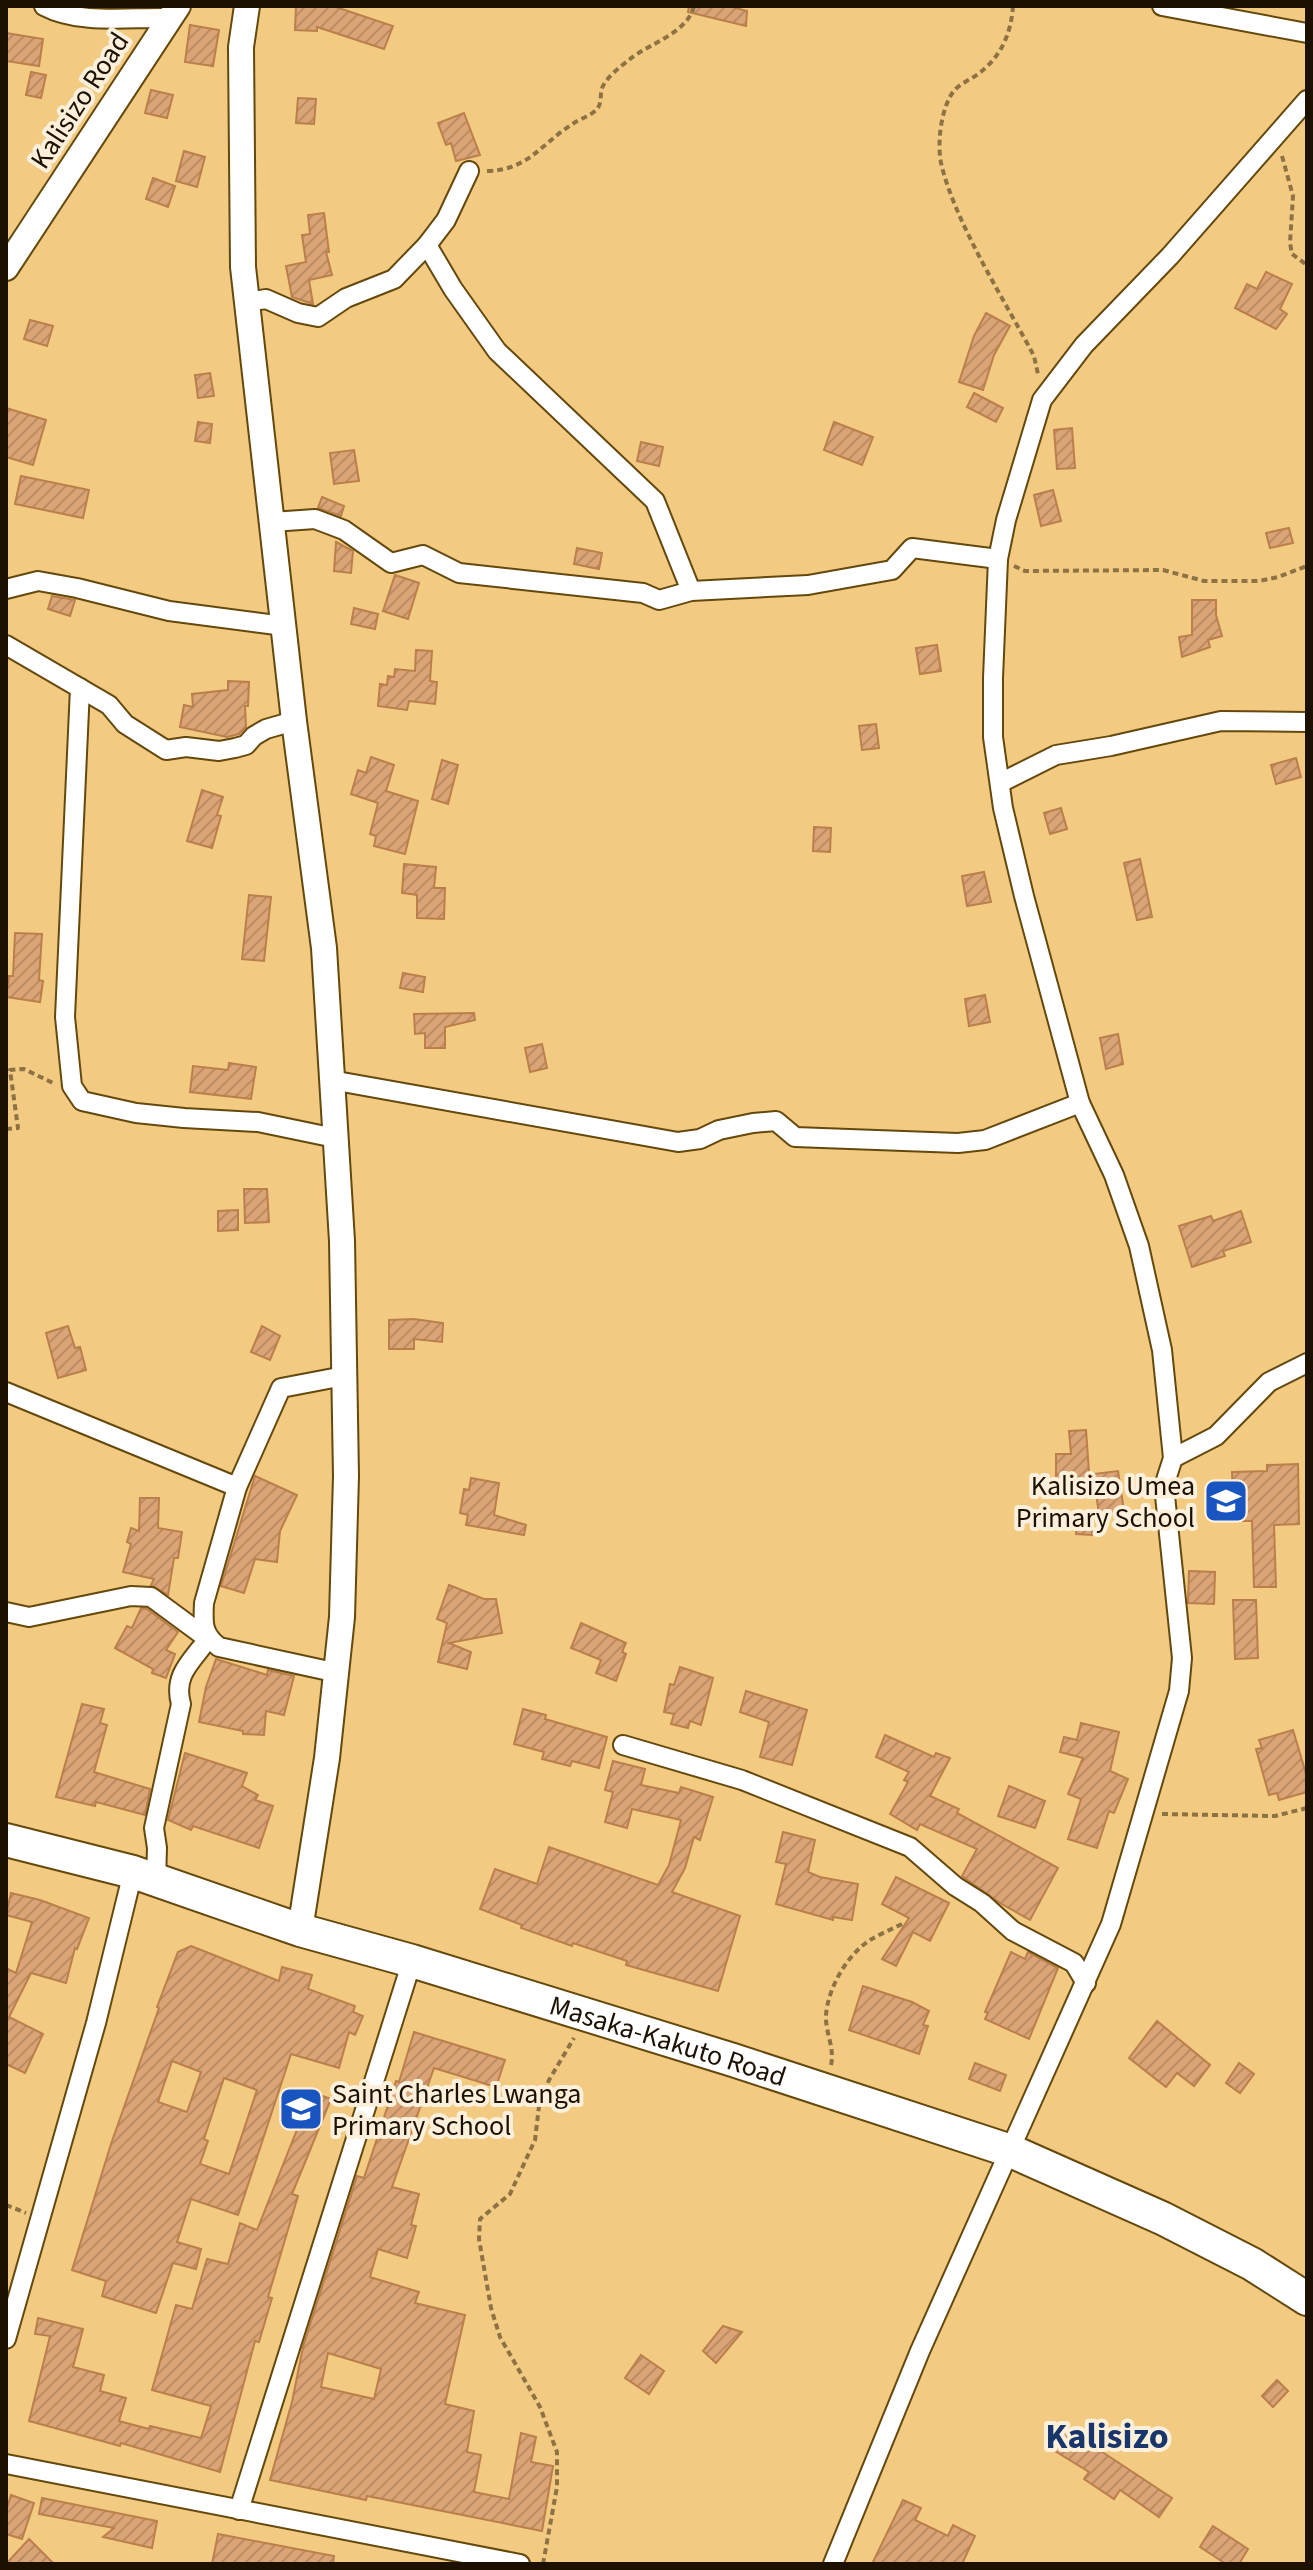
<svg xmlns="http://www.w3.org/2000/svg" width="1313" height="2570" font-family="'Source Sans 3',sans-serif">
<defs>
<pattern id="building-hatch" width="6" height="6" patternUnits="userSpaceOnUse" patternTransform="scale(2)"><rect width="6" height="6" fill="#dba476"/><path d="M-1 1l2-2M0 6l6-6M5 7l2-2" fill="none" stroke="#bb8c64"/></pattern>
</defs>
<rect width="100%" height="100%" fill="#f2ca82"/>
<g fill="url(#building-hatch)" stroke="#ba7f4a" stroke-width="2" fill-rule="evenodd">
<polygon points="296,6 333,6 393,26 384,49 317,27 317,31 295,30"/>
<polygon points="689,6 728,6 747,11 746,26 688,12"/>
<polygon points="190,25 219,30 213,66 185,62"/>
<polygon points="6,33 43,39 39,66 6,61"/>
<polygon points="31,72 46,75 41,98 26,95"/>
<polygon points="151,90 173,95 167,118 145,113"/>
<polygon points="298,98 316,99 314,124 296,123"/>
<polygon points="464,113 480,155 456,161 451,143 446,145 438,123"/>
<polygon points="184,151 205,157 197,187 176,181"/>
<polygon points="153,178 175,186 168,207 146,199"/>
<polygon points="324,213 329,252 326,252 332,275 309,280 313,304 292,297 286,266 306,262 302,235 310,234 308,215"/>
<polygon points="1266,272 1292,284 1280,309 1287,314 1276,329 1235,308 1247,284 1257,289"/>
<polygon points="986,313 1010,326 994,355 983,390 959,382 974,336"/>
<polygon points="30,320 53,326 47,346 24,339"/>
<polygon points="210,373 214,396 198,398 195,375"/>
<polygon points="974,393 1003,408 996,422 967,407"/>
<polygon points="6,408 46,420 33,465 6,457"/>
<polygon points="198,422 212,424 210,443 195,441"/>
<polygon points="834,422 873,437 862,465 824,450"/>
<polygon points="1072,428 1075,468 1057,469 1054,430"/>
<polygon points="641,442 663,447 659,466 637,461"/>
<polygon points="354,450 359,481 334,484 330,453"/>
<polygon points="21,476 89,490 83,518 15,504"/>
<polygon points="1053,490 1061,521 1041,526 1034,495"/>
<polygon points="322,497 344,506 341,516 318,508"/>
<polygon points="1289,528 1293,543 1270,548 1266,533"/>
<polygon points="336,542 353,551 351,573 334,571"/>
<polygon points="577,548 602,553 599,569 574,564"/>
<polygon points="395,575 419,583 408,619 383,611"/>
<polygon points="52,596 75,600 70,616 48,609"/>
<polygon points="1192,600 1216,600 1216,615 1222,636 1208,640 1210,647 1182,657 1179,637 1192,635"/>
<polygon points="354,608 378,614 375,629 351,624"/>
<polygon points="937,645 941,671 920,674 916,648"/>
<polygon points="416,650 432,651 430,681 437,682 435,704 409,701 407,710 378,706 380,684 387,685 388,676 394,677 395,669 415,671"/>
<polygon points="228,681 249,682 248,706 245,706 246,727 239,734 227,737 180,727 184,705 193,707 192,694 228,690"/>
<polygon points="876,724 879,748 862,750 859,726"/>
<polygon points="371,757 394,765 386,791 418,801 405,854 374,846 376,836 370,834 378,803 351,794 358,770 366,773"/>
<polygon points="1296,758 1301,777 1276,784 1271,765"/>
<polygon points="442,760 458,765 448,804 432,799"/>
<polygon points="202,790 223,797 217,815 221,816 212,848 187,841"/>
<polygon points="1061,808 1067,829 1050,834 1044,813"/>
<polygon points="814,827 831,828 830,852 813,851"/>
<polygon points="1140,859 1152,917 1137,920 1124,863"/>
<polygon points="404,864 436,867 434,888 445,888 444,919 417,918 417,895 402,893"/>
<polygon points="984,872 991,902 967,906 962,876"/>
<polygon points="249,895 271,897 264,961 242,959"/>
<polygon points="15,933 42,934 39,980 43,981 40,1002 6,997 9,976 13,976"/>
<polygon points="403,973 425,977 423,992 400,988"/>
<polygon points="985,995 990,1022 969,1026 965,999"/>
<polygon points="474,1013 475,1020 445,1027 445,1048 425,1048 425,1033 415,1034 414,1014"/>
<polygon points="1118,1034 1123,1064 1106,1069 1100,1038"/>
<polygon points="542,1044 547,1068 530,1072 525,1048"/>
<polygon points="229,1063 256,1067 251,1099 190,1092 193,1066 228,1070"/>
<polygon points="244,1189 267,1189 269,1222 245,1223"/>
<polygon points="238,1210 238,1230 218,1231 218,1211"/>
<polygon points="1241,1211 1251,1242 1223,1251 1225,1256 1192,1267 1179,1226 1211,1216 1213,1221"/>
<polygon points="414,1319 443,1323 442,1342 414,1339 414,1349 389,1349 389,1320"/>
<polygon points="68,1326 75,1348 80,1347 86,1370 58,1378 46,1333"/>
<polygon points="262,1326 280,1336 270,1360 251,1352"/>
<polygon points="1086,1430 1090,1486 1066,1488 1065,1480 1056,1483 1056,1454 1071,1454 1069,1431"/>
<polygon points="1298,1464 1299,1524 1274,1525 1276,1587 1254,1587 1252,1521 1234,1521 1232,1472 1267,1471 1267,1465"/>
<polygon points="1118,1471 1124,1511 1099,1514 1093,1474"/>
<polygon points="255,1476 297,1495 280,1531 277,1562 255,1559 244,1593 221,1586"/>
<polygon points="471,1478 499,1483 494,1515 526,1525 524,1535 466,1525 468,1515 460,1513 464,1489 469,1490"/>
<polygon points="140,1498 159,1498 158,1528 182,1532 178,1558 174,1558 168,1595 151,1585 154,1579 123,1572 131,1544 127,1542 131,1528 139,1531"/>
<polygon points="1077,1518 1092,1519 1092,1535 1076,1534"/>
<polygon points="1189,1571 1215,1572 1214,1604 1188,1603"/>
<polygon points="449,1585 484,1599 496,1599 502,1633 449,1643 471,1652 467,1669 438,1662 447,1623 437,1619"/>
<polygon points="1233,1600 1256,1600 1258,1658 1235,1659"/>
<polygon points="141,1608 147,1609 178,1632 166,1650 175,1654 166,1678 152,1673 153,1669 115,1648 127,1626 132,1628"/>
<polygon points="581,1623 626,1643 622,1652 626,1654 616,1681 596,1673 601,1660 571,1648"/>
<polygon points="216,1659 267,1675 268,1670 294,1676 284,1715 266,1711 264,1735 243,1734 243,1731 199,1722 206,1687"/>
<polygon points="680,1667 713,1678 701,1725 690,1721 688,1728 671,1724 674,1714 664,1712 670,1684 674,1685"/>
<polygon points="746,1691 807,1710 792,1765 760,1757 769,1722 740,1712"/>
<polygon points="82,1704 104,1709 100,1723 107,1725 94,1772 150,1789 145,1815 96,1802 95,1806 56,1797"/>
<polygon points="523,1709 546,1715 545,1719 607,1737 599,1768 572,1761 570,1766 542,1759 544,1752 514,1744"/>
<polygon points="1081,1723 1119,1732 1110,1771 1128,1779 1114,1813 1109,1811 1097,1848 1068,1839 1081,1799 1068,1794 1083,1758 1060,1752 1064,1737 1077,1740"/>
<polygon points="1293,1730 1307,1777 1307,1792 1279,1800 1277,1793 1269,1795 1256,1749 1262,1748 1259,1740"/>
<polygon points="885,1735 934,1757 936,1753 950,1758 930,1796 959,1809 957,1813 1058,1868 1030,1920 1000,1903 962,1876 977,1849 920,1824 917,1830 890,1814 908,1782 904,1780 909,1772 876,1757"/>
<polygon points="185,1753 247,1773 242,1786 258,1795 255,1800 273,1806 259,1848 193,1826 191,1830 168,1820"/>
<polygon points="613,1761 645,1769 641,1785 679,1793 681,1787 713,1797 700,1840 694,1837 685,1868 672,1892 740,1916 718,1991 626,1965 627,1961 573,1943 572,1946 521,1928 522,1925 480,1909 495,1869 537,1884 549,1847 658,1885 669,1865 681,1820 632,1809 627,1828 605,1822 613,1792 605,1790"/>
<polygon points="1009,1786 1045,1801 1035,1828 998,1816"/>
<polygon points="783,1832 815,1840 808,1872 820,1877 858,1884 852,1920 833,1917 833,1920 776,1904 786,1864 776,1862"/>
<polygon points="896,1877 949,1903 930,1941 913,1932 896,1966 882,1959 909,1918 882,1904"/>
<polygon points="11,1893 40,1900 89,1918 77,1949 75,1948 66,1983 31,1973 9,2017 43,2034 25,2073 6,2064 6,1968 16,1973 32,1922 6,1915"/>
<path d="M191,1946L279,1981L282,1967L312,1975L308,1989L355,2006L353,2012L363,2016L355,2035L349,2032L339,2068L291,2054L238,2215L191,2199L177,2242L201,2249L196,2269L173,2263L156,2313L102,2296L106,2281L72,2270L111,2144L159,2008L157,2007L178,1952ZM172,2061L201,2072L187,2112L158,2102ZM224,2078L257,2090L229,2174L200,2164L208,2141L204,2139Z"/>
<polygon points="1011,1952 1025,1959 1028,1952 1058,1968 1029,2039 985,2019 988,2013 985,2012"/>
<polygon points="863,1986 912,2002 929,2011 923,2025 928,2026 919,2054 849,2030"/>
<polygon points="1157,2021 1210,2065 1194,2086 1177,2073 1166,2087 1129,2058"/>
<path d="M414,2032L505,2060L496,2087L434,2068L392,2187L419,2194L411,2225L416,2226L407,2258L378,2249L370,2277L419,2292L415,2303L465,2315L445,2404L474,2411L467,2452L481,2455L474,2492L509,2499L521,2433L536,2437L531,2462L553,2466L542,2531L367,2496L366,2500L270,2480L292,2402L303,2347L357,2176L364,2178L396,2081L399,2082ZM328,2353L381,2369L374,2399L321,2387Z"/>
<polygon points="975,2063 1006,2075 1000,2091 969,2079"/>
<polygon points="1239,2063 1254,2074 1240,2093 1226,2083"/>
<polygon points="312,2092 331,2099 292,2194 298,2196 268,2297 272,2298 259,2342 255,2341 220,2472 121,2443 120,2446 29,2421 50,2336 35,2334 38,2318 83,2329 73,2367 104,2375 100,2391 126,2398 119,2421 149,2429 150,2426 201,2438 211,2406 152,2390 176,2305 192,2309 207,2259 228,2264 240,2223 257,2230"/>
<polygon points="723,2326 742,2332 716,2363 703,2351"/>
<polygon points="641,2355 664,2371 649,2394 625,2378"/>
<polygon points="1277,2380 1288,2391 1273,2407 1262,2396"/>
<polygon points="1063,2426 1172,2498 1159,2517 1120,2490 1114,2499 1084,2479 1089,2472 1050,2448"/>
<polygon points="11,2495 34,2503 22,2539 6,2534 6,2511"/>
<polygon points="42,2498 157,2521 152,2548 103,2537 114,2528 39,2514"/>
<polygon points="903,2500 921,2508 915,2520 948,2536 953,2525 975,2536 962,2564 872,2564"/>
<polygon points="1213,2526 1248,2549 1239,2564 1226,2564 1200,2547"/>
<polygon points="218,2534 334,2556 333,2564 212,2564"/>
<polygon points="29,2539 54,2564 6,2564"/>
</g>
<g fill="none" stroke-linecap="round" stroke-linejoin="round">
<g stroke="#64480c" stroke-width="22">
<g id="street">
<path d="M44,6C80,25 129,17 169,18"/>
<polyline points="1162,6 1307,33"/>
<polyline points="427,245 453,289 497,351 655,501 691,591"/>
<polyline points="247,302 266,299 298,313 318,317 346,298 394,279 427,245 446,220 469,171"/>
<polyline points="272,522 315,519 344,530 391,563 423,555 459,573 643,593 659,600 691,591 808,585 892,570 912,548 998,559"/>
<polyline points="6,589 38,581 77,588 169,611 284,626"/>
<polyline points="6,645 109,705 125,724 166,750 186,747 219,751 235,748 246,745 254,736 266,729 294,721"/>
<polyline points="80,688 65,1017 72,1086 82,1101 136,1113 184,1118 258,1122 335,1138"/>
<polyline points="1000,783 1056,755 1111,746 1221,721 1307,722"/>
<polyline points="331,1080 678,1142 700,1139 719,1130 753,1123 776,1121 795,1137 958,1143 985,1140 1080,1103"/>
<polyline points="6,1392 237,1487"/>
<polyline points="1173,1458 1216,1436 1269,1382 1307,1363"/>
<path d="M6,1612L29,1617L131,1596L151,1597L208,1639C191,1662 173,1675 181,1704L154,1828L157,1848L156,1880"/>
<path d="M338,1673L219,1647C202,1634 203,1623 204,1603L237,1487L281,1388L344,1376"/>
<polyline points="623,1745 742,1780 910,1847 955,1886 982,1903 1013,1931 1074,1963 1086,1983"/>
<polyline points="6,2339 96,2023 133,1872"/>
<polyline points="6,2464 520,2564"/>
<polyline points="239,2510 412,1961"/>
<polyline points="833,2564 920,2351 1111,1924 1179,1691 1182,1658 1164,1486 1173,1458 1162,1350 1139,1246 1114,1175 1080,1103 1024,896 1003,808 993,737 993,678 998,559 1006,520 1042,400 1084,345 1170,256 1307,100"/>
</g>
</g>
<g stroke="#64480c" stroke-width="28">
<g id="secondary">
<polyline points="247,6 241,47 243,267 294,721 324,948 342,1241 346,1476 342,1617 327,1758 300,1930"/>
<polyline points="6,268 178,6"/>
</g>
</g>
<g stroke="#64480c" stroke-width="36">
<g id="highway">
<path id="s1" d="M6,1840L133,1872L300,1930L412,1961L733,2060L1011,2151L1162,2218L1252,2264L1307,2299"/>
</g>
</g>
<g stroke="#8d7244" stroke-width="4" stroke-dasharray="6 4" stroke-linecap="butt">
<path d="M1013,6C1011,34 1001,57 978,74C970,80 959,84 953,92C941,109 937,142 941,163C955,223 1005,301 1034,356L1038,374"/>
<polyline points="1282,156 1293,196 1290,243 1292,254 1307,265"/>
<path d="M487,171C528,170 540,145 571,125C579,119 591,116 597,109C603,102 599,93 603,86C608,76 621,66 629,60C649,43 687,34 694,6"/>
<polyline points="1014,566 1025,571 1163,570 1204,581 1259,581 1278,577 1307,566"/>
<polyline points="6,1129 18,1128 10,1070 24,1069 53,1083"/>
<polyline points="1162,1814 1275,1816 1307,1808"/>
<path d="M831,2065C835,2048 825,2032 826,2015C828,1988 847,1955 870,1940C880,1934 892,1929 904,1923"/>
<polyline points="6,2205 26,2213"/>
<polyline points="543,2564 557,2487 557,2452 540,2407 500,2337 491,2308 479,2239 480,2219 510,2194 535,2140 539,2106 549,2080 574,2038"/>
</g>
<use href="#street" stroke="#fff" stroke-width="18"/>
<use href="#secondary" stroke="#fff" stroke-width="24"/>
<use href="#highway" stroke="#fff" stroke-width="32"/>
</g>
<defs>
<g id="school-square" transform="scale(2.3)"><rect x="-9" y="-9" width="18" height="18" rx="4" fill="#1855c0" stroke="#fcf0db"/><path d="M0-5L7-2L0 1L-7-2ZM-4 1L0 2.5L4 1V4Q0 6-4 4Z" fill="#fff"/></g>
</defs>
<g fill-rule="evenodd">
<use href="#school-square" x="1226" y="1501"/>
<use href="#school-square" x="301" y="2109"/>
</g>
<g text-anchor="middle" stroke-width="8" stroke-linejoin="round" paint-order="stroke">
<g font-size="28" fill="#1c1100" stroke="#fcf0db">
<text transform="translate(79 100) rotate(-57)" y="10">Kalisizo Road</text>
<text dy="10" stroke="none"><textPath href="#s1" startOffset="692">Masaka-Kakuto Road</textPath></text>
</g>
<g font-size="28" fill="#1c1100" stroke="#fcf0db" text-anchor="end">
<text x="1195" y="1495">Kalisizo Umea<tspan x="1195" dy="32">Primary School</tspan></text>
<text x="332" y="2103" text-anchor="start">Saint Charles Lwanga<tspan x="332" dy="32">Primary School</tspan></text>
</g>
<g font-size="36" font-weight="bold" fill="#18366b" stroke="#fcf0db">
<text x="1107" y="2448">Kalisizo</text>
</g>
</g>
<rect width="1313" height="2570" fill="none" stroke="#1c1100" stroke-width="16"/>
</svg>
